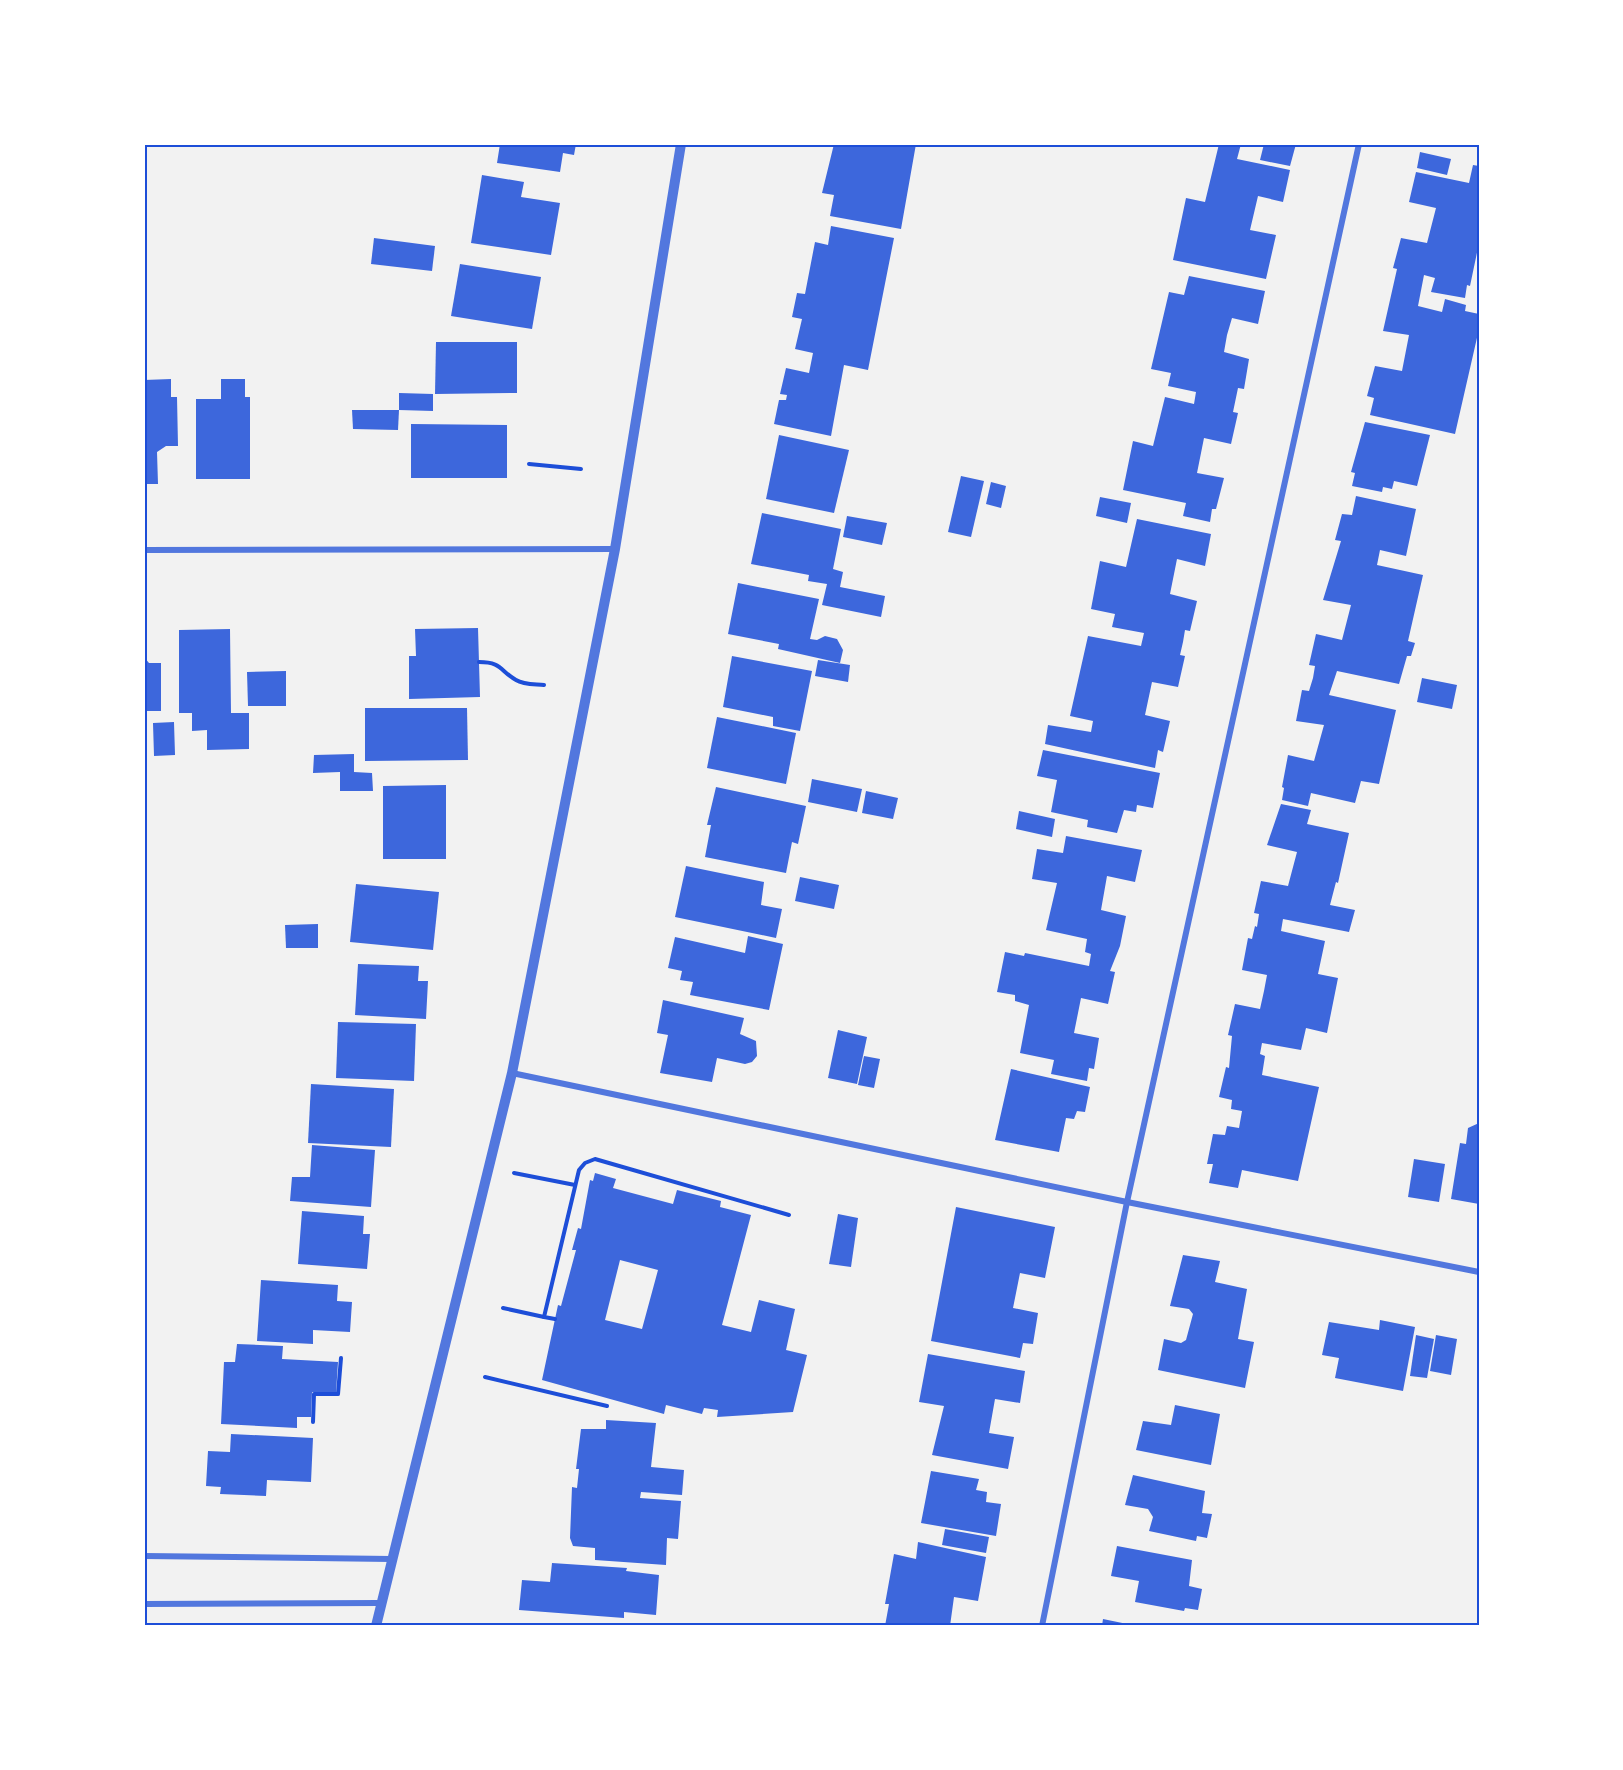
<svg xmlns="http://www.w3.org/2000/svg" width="1623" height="1770" font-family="'Public Sans',sans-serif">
<rect width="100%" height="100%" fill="#f2f2f2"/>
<g fill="#3d67dc" fill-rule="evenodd">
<polygon points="500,144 576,144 574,155 563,153 560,172 497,163"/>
<polygon points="834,144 916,144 901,229 830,216 834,195 822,193"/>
<polygon points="1219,144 1241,144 1237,159 1290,170 1283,202 1258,196 1250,230 1276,235 1266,279 1173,260 1186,198 1205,202"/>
<polygon points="1264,144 1296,144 1290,166 1260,160"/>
<polygon points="1420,152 1451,159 1447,175 1417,168"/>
<polygon points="1473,165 1479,166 1479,243 1470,286 1467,285 1465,298 1431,292 1435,278 1424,275 1418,306 1442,312 1445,299 1466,305 1465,311 1479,314 1479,329 1455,434 1370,415 1374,398 1367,396 1375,366 1402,371 1409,335 1383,331 1397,269 1393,268 1401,238 1427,243 1436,208 1409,202 1416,172 1469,183"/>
<polygon points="482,175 524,182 521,197 560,203 551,255 471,243"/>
<polygon points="831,226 894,238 868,370 844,365 831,436 774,424 779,400 786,400 787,395 780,394 786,368 809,373 813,353 795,349 802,319 792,317 797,293 805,294 815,242 828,245"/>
<polygon points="374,238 435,246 432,271 371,264"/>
<polygon points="460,264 541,277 532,329 451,316"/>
<polygon points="1189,276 1265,291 1258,324 1232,318 1227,335 1224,352 1249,359 1244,389 1238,388 1233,412 1238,413 1231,444 1204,438 1197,473 1224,478 1216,509 1212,509 1210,522 1183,516 1186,503 1123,490 1133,441 1153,446 1165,397 1194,404 1196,392 1168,386 1171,373 1151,369 1169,292 1184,295"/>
<polygon points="436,342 517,342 517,393 435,394"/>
<polygon points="171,379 171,397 177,397 178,446 166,446 157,452 158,484 144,484 144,380"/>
<polygon points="221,379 245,379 245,397 250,397 250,479 196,479 196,399 221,399"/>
<polygon points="399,393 433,394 433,411 399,410"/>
<polygon points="352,410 399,410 398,430 353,429"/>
<polygon points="1365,422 1430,435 1417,486 1394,481 1392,489 1383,487 1382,492 1352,486 1355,473 1351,472"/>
<polygon points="411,424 507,425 507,478 411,478"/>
<polygon points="779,435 849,450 834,513 766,499"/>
<polygon points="961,476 984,481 971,537 948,532"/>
<polygon points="991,482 1006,486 1001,508 986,504"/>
<polygon points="1356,496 1416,509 1406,556 1380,550 1377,565 1423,575 1408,641 1415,643 1411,656 1407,656 1399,684 1337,671 1329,695 1396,710 1379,784 1361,781 1355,803 1311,793 1308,806 1282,800 1284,788 1282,787 1288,755 1314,761 1324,725 1296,721 1302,690 1309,691 1313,678 1315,666 1309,665 1316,634 1342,640 1351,605 1323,600 1341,541 1335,540 1342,514 1352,515"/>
<polygon points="1100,497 1131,503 1127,523 1096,516"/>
<polygon points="762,513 841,529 833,569 843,572 840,587 885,596 881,617 822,605 827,584 808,581 809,575 751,564"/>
<polygon points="847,516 887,523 882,545 843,537"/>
<polygon points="1137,519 1211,534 1205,566 1177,559 1170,594 1197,601 1190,631 1185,630 1183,642 1180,655 1185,656 1178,687 1152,682 1145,715 1170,721 1163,752 1158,750 1155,768 1045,744 1048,725 1091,732 1093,721 1070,716 1088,636 1141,646 1144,633 1112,627 1115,614 1091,609 1100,561 1126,567"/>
<polygon points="738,583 819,599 810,639 817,640 825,636 837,639 843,650 840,663 778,649 779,644 728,634"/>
<polygon points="478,628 480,697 409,699 409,656 416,656 415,629"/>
<polygon points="230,629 231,713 249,713 249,749 207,750 207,730 192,731 192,713 179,713 179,630"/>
<polygon points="732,656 812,671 800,731 773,726 773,717 723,707"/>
<polygon points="144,657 149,663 161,663 161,711 144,711"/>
<polygon points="818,660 850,665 848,682 815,676"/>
<polygon points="286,671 286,706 248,706 247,672"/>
<polygon points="1422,678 1457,685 1452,709 1417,702"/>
<polygon points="365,708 467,708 468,760 365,761"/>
<polygon points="717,717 796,733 786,784 707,768"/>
<polygon points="174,722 175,755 154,756 153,723"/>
<polygon points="1043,750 1160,773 1153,808 1137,805 1136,812 1124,810 1117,833 1087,827 1088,820 1051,812 1057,780 1037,776"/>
<polygon points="354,754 354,772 372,773 373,791 340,791 340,772 313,773 314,755"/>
<polygon points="812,779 862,789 857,812 808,802"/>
<polygon points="446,785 446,859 383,859 383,786"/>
<polygon points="716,787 806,806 798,844 792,842 786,873 705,857 711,825 707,825"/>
<polygon points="866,791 898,798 893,819 862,813"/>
<polygon points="1281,804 1311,810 1307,824 1349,833 1338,883 1336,882 1330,905 1355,910 1349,932 1283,919 1281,931 1325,941 1318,974 1338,978 1327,1033 1306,1028 1301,1050 1262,1043 1260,1054 1265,1056 1262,1075 1319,1087 1298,1181 1242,1170 1238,1188 1209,1183 1213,1164 1207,1164 1213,1134 1225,1135 1227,1126 1239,1128 1242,1111 1231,1109 1232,1100 1219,1097 1226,1067 1229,1068 1232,1036 1228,1035 1235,1004 1260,1009 1264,991 1267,975 1242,970 1248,938 1252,939 1255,926 1257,927 1259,914 1254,913 1261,881 1288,886 1297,852 1267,845"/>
<polygon points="1019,811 1055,819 1052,837 1016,829"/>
<polygon points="1066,836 1142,850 1135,882 1107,876 1101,910 1126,916 1120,946 1110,971 1115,972 1108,1004 1081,998 1074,1033 1099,1038 1094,1069 1089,1068 1087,1081 1051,1074 1054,1060 1020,1053 1029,1005 1015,1001 1015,995 997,992 1005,952 1024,956 1025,953 1089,966 1091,954 1085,952 1087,939 1046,930 1057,883 1032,879 1037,849 1063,853"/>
<polygon points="686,866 764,882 761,905 782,909 776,938 675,917"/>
<polygon points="800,877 839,885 834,909 795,901"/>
<polygon points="356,884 439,892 433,950 350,942"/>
<polygon points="318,924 318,948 286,948 285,925"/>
<polygon points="748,936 783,944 769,1010 690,995 693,982 680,980 682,971 668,968 675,937 745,953"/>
<polygon points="358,964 419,966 418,981 428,981 426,1019 355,1015"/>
<polygon points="663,1000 744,1018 740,1034 756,1041 757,1056 752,1062 745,1064 717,1058 712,1082 660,1073 668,1035 657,1033"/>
<polygon points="338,1022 416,1024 414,1081 336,1078"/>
<polygon points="838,1030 867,1037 857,1084 828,1078"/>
<polygon points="864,1056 880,1059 874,1088 858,1085"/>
<polygon points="1011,1069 1090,1087 1085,1112 1077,1111 1074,1119 1066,1118 1059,1152 995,1140"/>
<polygon points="311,1084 394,1089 391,1147 308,1143"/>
<polygon points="1479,1123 1479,1204 1451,1199 1460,1143 1466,1144 1468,1128"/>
<polygon points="312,1145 375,1150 371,1207 290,1201 292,1177 310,1177"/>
<polygon points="1414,1159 1445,1164 1439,1202 1408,1197"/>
<path d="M595,1173L616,1179L613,1188L673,1204L677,1190L721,1201L720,1207L751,1215L722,1325L751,1332L759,1300L795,1309L786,1350L807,1355L793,1412L717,1417L718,1410L704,1408L702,1414L666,1405L664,1414L542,1380L558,1305L561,1306L576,1250H572L578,1228L581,1229L590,1180L593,1181ZM620,1260L658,1270L642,1329L605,1320Z"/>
<polygon points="956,1207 1055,1227 1045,1278 1020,1273 1013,1308 1038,1313 1033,1344 1023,1343 1020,1358 931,1341"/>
<polygon points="302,1211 364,1216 363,1234 370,1234 367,1269 298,1264"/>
<polygon points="838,1214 858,1218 851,1267 829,1264"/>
<polygon points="1183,1255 1220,1261 1215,1282 1247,1289 1238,1339 1254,1342 1245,1388 1158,1370 1164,1339 1181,1343 1186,1340 1193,1314 1189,1309 1170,1306"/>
<polygon points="261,1280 338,1285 337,1301 352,1302 350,1332 313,1330 313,1344 257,1341"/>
<polygon points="1380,1320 1415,1327 1403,1391 1335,1378 1339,1358 1322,1355 1329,1322 1379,1330"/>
<polygon points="1416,1335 1434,1339 1427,1378 1410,1376"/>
<polygon points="1436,1335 1457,1339 1451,1375 1430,1371"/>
<polygon points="237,1344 283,1346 282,1359 338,1362 336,1393 312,1392 311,1417 297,1417 297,1428 221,1424 224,1362 235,1362"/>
<polygon points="928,1354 1025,1371 1020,1403 995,1399 989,1433 1014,1437 1008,1469 932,1455 944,1406 919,1402"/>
<polygon points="1175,1405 1220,1414 1211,1465 1136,1450 1143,1421 1171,1425"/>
<polygon points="606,1420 656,1423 651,1467 684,1470 682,1495 641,1492 640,1498 681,1501 678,1539 667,1538 666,1565 595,1560 595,1548 573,1546 570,1538 572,1487 577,1488 579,1469 576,1469 581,1429 606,1429"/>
<polygon points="231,1434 313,1438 311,1482 267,1480 266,1496 220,1494 221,1487 206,1486 208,1451 230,1452"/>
<polygon points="931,1471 979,1479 976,1490 987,1492 986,1502 1001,1504 996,1536 921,1523"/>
<polygon points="1133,1475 1205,1491 1202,1513 1212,1514 1207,1538 1197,1536 1196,1541 1149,1531 1153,1517 1148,1509 1125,1505"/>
<polygon points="945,1529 989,1537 986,1553 942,1545"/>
<polygon points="918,1542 986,1557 978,1601 954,1597 950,1626 885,1626 889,1604 885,1604 894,1554 916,1559"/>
<polygon points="1117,1546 1192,1560 1189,1586 1202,1589 1198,1610 1185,1608 1184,1611 1135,1602 1139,1581 1111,1576"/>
<polygon points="552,1563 627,1568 626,1571 659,1575 656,1615 624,1612 624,1618 519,1610 522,1580 550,1582"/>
<polygon points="1103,1619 1132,1625 1132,1626 1102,1626"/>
</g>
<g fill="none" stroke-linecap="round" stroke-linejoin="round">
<g stroke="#1d4ed8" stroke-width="4">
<polyline points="529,464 581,469"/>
<path d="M479,662C502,662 500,671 516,680C524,685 535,684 544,685"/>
<polyline points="514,1173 575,1185"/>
<polyline points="503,1308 544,1317"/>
<polyline points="555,1319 544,1317 579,1170 585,1163 595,1159 789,1215"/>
<polyline points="485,1377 607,1406"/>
<polyline points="313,1422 314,1394 338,1394 341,1358"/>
</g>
<g stroke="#5277de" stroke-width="6">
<polyline points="144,550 615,549"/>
<polyline points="512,1073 1127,1202 1479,1272"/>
<polyline points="144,1556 391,1559"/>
<polyline points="144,1604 380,1603"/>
<polyline points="1042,1626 1127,1202 1359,144"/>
</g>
<polyline stroke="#5277de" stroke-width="10" points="376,1626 512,1073 615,549 681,144"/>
</g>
<rect width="1623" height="1770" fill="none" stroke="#ffffff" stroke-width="291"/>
<rect x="146" y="146" width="1332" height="1478" fill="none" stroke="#1d4ed8" stroke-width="2"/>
</svg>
